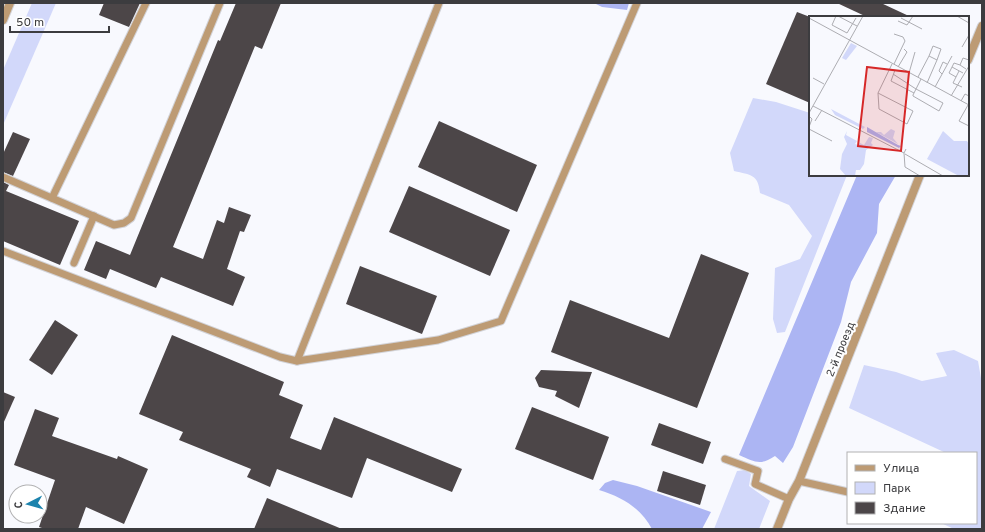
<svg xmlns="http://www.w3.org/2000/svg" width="985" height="532" font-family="Overpass,sans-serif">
<rect width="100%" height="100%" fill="#f8f9fe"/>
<g fill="#d2d8fa">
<polygon points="32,3 56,3 3,125 3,70"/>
<path d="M753,98L776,102L810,113V175H847L785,332L777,333L773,319L775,268L800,259L812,236L789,205L760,193C758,174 751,175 734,171L730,153Z"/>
<polygon points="954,350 978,361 982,384 982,529 954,529 941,523 976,523 976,453 946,453 849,408 864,365 896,372 922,381 947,376 936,353"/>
<polygon points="745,470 751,474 749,486 770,501 759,529 714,529 737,471"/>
</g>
<g fill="#acb5f3">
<polygon points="594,3 629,3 627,10 602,7"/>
<path d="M857,175H896L879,204L877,233L851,282L841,322L793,447L783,463L775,456C760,466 755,462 739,455Z"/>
<path d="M613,480L637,486L711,512L702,529H652C641,508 622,497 599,490L605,483Z"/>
</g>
<g fill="#4c4648">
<polygon points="104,3 140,3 129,27 99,15"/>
<polygon points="236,3 281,3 262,49 255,46 173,247 203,259 217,220 224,223 229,207 251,215 244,232 240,231 227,269 245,277 233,306 161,277 156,288 110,269 106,279 84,270 96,241 130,255 218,40 220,41"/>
<polygon points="837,3 881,3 911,17 867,17"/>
<polygon points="797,12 810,17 810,103 766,84"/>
<polygon points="439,121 537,165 517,212 418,167"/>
<polygon points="13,132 30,139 13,176 3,172 3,154"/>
<polygon points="3,182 9,185 6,191 79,221 60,265 3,241"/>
<polygon points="409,186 510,230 490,276 389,232"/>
<polygon points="701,254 749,273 697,408 551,352 570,300 669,338"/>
<polygon points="360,266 437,296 422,334 346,304"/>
<polygon points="55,320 78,335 52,375 29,360"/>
<polygon points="172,335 284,382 279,395 303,405 290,438 321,450 334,417 462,469 452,492 367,458 352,498 277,469 270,487 247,477 251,469 179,440 183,432 139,414"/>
<polygon points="541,370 592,372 579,408 555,396 557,391 539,387 535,378"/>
<polygon points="3,392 15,397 3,424"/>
<polygon points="532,407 609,437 593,480 515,449"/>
<polygon points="35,409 59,418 52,436 117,459 118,456 148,469 124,524 86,507 78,529 45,529 39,527 55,480 14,465"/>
<polygon points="659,423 711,442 703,464 651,445"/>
<polygon points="663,471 706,485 700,505 657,491"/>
<polygon points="267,498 342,529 254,529"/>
</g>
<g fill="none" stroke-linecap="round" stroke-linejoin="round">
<g stroke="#d2d3d8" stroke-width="9">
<g id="service">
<polyline points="3,177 114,225 124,223 131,218 220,3"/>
<polyline points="52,198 146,3"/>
<polyline points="3,251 280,357 297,361 438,340 501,321 637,3"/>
<polyline points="74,263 94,216"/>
<polyline points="297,361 439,3"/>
<polyline points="725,459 758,471 755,484 789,499"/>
<polyline points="799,481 848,492"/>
</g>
</g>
<g stroke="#d2d3d8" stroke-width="10">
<g id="minor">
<polyline points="3,20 10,3"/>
<polyline points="968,60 982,26"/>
<polyline points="777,529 789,499 799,481 920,175"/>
</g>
</g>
<use href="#service" stroke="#bd9b74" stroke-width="7"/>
<use href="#minor" stroke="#bd9b74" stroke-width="8"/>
</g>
<g text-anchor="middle" stroke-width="4" stroke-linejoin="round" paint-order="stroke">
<g font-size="11" fill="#3c3c3f" stroke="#fff">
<text transform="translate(840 349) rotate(-68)" y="4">2-й проезд</text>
</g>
</g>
<g transform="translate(809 16)">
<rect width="160" height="160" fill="#f8f9fe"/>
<path d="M42,27L48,30L37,44L33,42ZM22,93L56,111L54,113L26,99ZM82,113L86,115L84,122L89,128L67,116H72L75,119ZM38,115L37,119L48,125L46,128L49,129L51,127L55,129L60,121L64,122L62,127L64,129L57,134L55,148L51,154H47L46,160H37L31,153L33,138L38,128L35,121ZM134,115L145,125H158L160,128V160H150L118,143Z" fill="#d2d8fa"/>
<path d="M58,111L89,129L92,130L90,132L58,116Z" fill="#acb5f3"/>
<path fill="none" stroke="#adadb2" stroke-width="1" d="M27,0L23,9L38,17L47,2M29,0L48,10M148,0L160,7M0,2L160,89M92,2L113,13M89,5L98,9L104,0M153,31L160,19M120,40L124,30L132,33L128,44M85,48L96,25L94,21L85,18M151,49L145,47L143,51L154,57M89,51L98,36L95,33M143,51L140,57L147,61L150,55M157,53L151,49L154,42L160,44M86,54L82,65L105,77M100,57L106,36M84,58L107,73L134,87L130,95L104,80V79L112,63M133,58L130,55L134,46L138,48M109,61L120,40L128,44L118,67M147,61L144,67L153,71M4,62L15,68M126,71L143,40M69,77L104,95L98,108L70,93L69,77L83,48M142,80L160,50M152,85L156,78L160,80M159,89L150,105L160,110M4,90L95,137M0,97L54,0M0,100L3,103L0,111M6,105L13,94M0,113L23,125M97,133L95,137L96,151L111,160M96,138L134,160"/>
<path fill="#d62828" fill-opacity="0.15" stroke="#d62828" stroke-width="2" d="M58,51L100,56L92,135L49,130Z"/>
<rect width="160" height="160" fill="none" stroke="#3c3c3f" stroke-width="2"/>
</g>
<rect width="985" height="532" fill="none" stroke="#3c3c3f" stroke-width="8"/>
<rect x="847" y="452" width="130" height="72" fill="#ffffff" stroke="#b1b1b2"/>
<rect x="855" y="465" width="20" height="6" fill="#bd9b74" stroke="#b1b1b2"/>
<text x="883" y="472" font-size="12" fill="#3c3c3f">Улица</text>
<rect x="855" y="482" width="20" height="12" fill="#d2d8fa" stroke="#b1b1b2"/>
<text x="883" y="492" font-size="12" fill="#3c3c3f">Парк</text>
<rect x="855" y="502" width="20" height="12" fill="#4c4648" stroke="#b1b1b2"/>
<text x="883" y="512" font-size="12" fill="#3c3c3f">Здание</text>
<g transform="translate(28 504) rotate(264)"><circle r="19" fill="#ffffff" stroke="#b1b1b2"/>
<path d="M0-3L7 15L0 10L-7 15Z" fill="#1c83ad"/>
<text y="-6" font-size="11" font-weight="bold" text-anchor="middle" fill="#3c3c3f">С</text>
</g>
<path d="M10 26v6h99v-6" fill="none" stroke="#3c3c3f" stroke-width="2"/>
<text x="16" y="26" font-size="12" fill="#3c3c3f" stroke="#ffffff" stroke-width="3" paint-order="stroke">50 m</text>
</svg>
